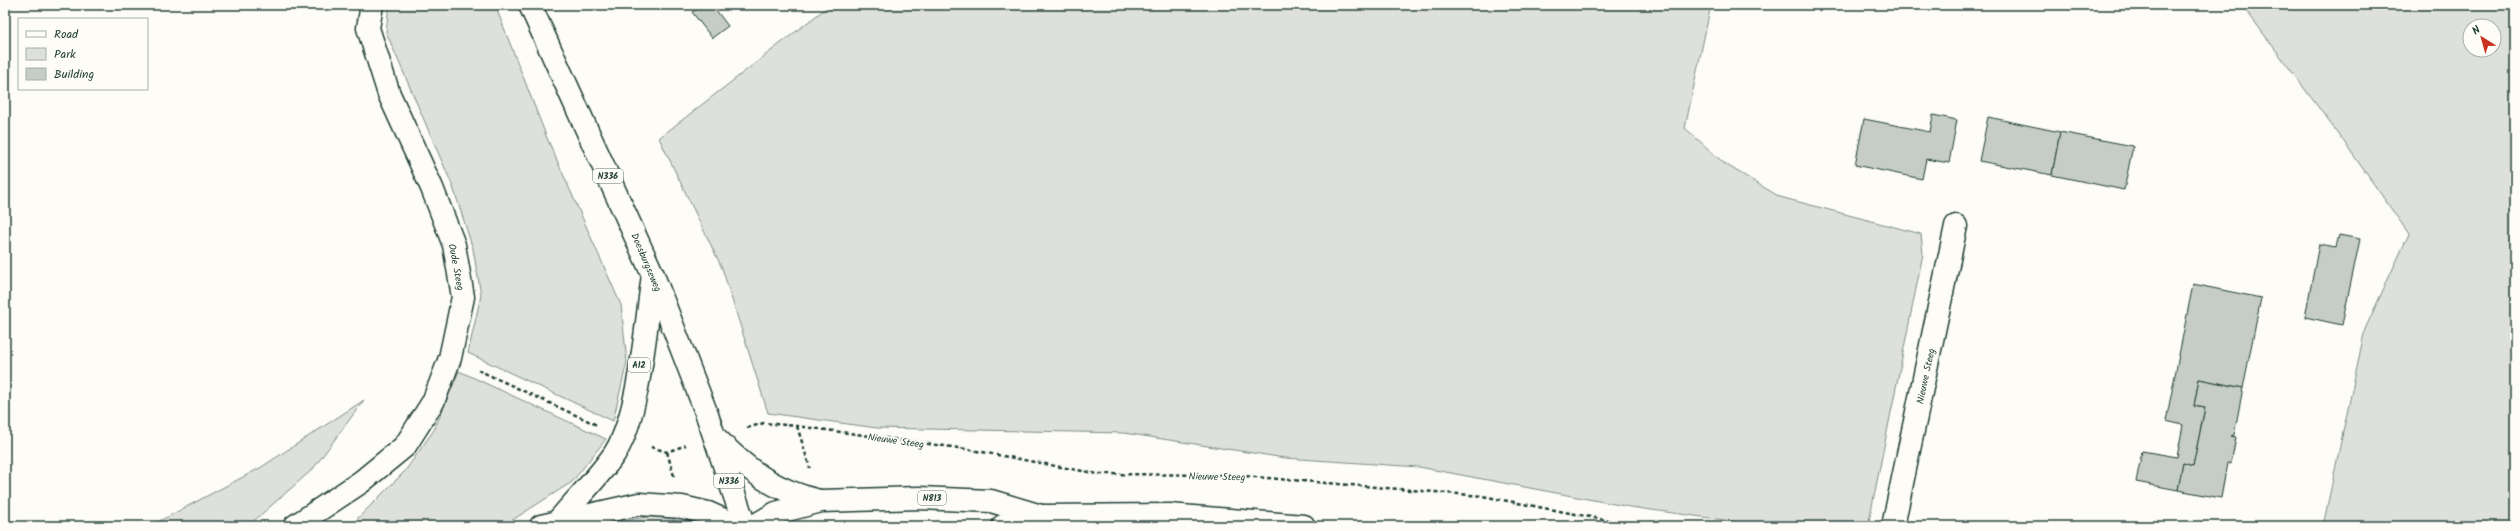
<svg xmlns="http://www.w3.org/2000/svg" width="2520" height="531" font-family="Kalam,sans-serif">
<rect width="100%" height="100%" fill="#fdfcf7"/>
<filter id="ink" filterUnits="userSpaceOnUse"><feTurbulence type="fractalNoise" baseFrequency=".025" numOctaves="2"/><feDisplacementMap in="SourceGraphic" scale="8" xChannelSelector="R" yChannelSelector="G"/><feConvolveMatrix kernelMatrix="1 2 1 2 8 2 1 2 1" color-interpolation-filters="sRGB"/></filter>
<g filter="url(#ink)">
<g fill="#dde0db" stroke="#7e8e88" fill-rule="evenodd">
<polygon points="389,5 495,5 547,138 621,305 627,362 613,421 468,353 481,295 473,249 453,187 386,32"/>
<polygon points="830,5 1711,5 1685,128 1725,164 1780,197 1921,234 1923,254 1868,526 1767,526 1630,507 1419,467 1285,458 1124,433 877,428 768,413 722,268 659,138"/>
<path d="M2242,5H2515V526H2323L2365,329L2409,234L2342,139ZM2470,26H2494V50H2470Z"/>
<polygon points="459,371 606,439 572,482 503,526 350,526 405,471 434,430"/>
<polygon points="364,400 313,469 248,526 150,526 260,468"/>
<polygon points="652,516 674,519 676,526 599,526"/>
</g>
<g fill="#c6cdc7" stroke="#1f3d34">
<polygon points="703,5 712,5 728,26 712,38 692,12"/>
<polygon points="1933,115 1957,120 1949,163 1926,159 1922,179 1855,165 1864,119 1930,132"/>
<polygon points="1988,117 2060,132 2052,175 1979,161"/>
<polygon points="2060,132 2133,146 2124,190 2052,175"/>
<polygon points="2339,235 2360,239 2342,325 2305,317 2319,244 2336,247"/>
<polygon points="2193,284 2261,298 2243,388 2199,379 2194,406 2205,408 2193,466 2183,463 2178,490 2136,482 2142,451 2177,457 2183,425 2166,421"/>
<polygon points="2199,379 2243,388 2234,435 2231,436 2236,437 2231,464 2227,463 2221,498 2178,490 2183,463 2193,466 2205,408 2194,406"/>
</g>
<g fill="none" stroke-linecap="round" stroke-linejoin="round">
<g stroke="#1f3d34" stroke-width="25">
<g id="minor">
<polyline points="295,526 361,482 405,446 433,402 444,374 450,358 463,297 454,245 432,188 389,94 368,28 372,5"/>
<polyline points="1893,526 1956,226"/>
</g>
</g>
<g stroke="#1f3d34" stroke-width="25">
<g id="primary">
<polyline points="530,5 653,275 706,412 745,526"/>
<path d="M718,440C750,472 774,490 819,501"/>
<polyline points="754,526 776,513 821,501 919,498 991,501 1041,516"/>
<polyline points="1003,526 1041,516 1169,515 1304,526"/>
</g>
</g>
<g stroke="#1f3d34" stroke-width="25">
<g id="motorway">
<path d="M558,521C576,499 599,477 615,453C640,414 646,322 653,275"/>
<polyline points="541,526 639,504 682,507 708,513 737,526"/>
</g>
</g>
<g stroke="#1f3d34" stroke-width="2.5" stroke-dasharray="4 3" stroke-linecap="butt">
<polyline points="478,370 597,425"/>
<polyline points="797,426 810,468"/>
<polyline points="747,428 764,423 797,426 966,449 1098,474 1231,475 1482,496 1637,526"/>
<polyline points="651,447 667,452 686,445"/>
<polyline points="667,452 674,476"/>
</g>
<use href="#minor" stroke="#fdfcf7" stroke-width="22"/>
<use href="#primary" stroke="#fdfcf7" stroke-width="22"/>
<use href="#motorway" stroke="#fdfcf7" stroke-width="22"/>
</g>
</g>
<g text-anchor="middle" stroke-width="3.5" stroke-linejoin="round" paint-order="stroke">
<g fill="#fdfcf7" stroke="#62766e" stroke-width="1">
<rect x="593" y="169" width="30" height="14" rx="3"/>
<rect x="628" y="358" width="22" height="14" rx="3"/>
<rect x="714" y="474" width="30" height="14" rx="3"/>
<rect x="918" y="491" width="28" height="14" rx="3"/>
</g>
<g font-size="9" font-weight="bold" fill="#1f3d34">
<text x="608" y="179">N336</text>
<text x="639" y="368">A12</text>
<text x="729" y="484">N336</text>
<text x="932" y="501">N813</text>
</g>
<g font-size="10" fill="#1f3d34" stroke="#fdfcf7">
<text transform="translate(647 262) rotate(67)" y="4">Doesburgseweg</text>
<text transform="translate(457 267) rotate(79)" y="4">Oude Steeg</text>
<text transform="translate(1925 376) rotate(-78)" y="4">Nieuwe Steeg</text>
<text transform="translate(896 440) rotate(8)" y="4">Nieuwe Steeg</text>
<text transform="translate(1217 476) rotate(1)" y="4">Nieuwe Steeg</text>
</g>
</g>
<rect width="2520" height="531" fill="none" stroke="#fdfcf7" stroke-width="20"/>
<rect x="10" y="10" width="2500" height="511" fill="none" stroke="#1f3d34" stroke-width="1.5" filter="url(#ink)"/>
<rect x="18" y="18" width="130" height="72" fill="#fdfcf7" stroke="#a4b0a9"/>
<rect x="26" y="31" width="20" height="6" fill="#fdfcf7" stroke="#a4b0a9"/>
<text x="54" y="38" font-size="12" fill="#1f3d34">Road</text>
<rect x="26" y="48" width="20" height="12" fill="#dde0db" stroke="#a4b0a9"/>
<text x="54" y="58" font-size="12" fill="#1f3d34">Park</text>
<rect x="26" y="68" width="20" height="12" fill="#c6cdc7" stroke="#a4b0a9"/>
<text x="54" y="78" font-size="12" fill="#1f3d34">Building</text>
<g transform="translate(2482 38) rotate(323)"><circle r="19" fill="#fdfcf7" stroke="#a4b0a9"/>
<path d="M0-3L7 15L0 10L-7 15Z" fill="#c8321e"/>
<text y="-6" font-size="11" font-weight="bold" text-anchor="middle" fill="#1f3d34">N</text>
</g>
</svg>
